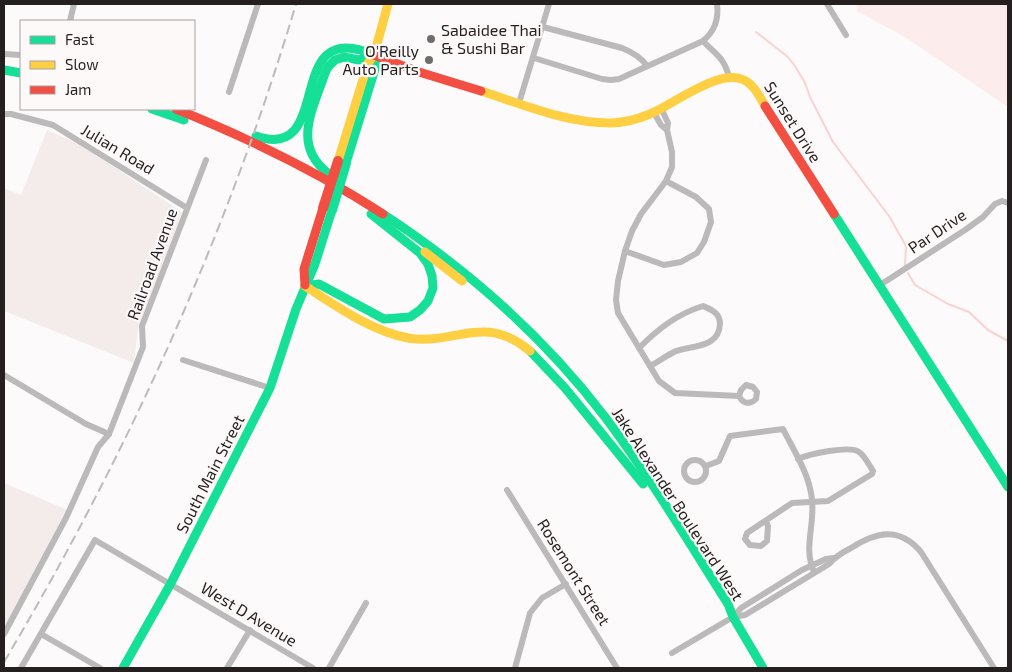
<svg xmlns="http://www.w3.org/2000/svg" width="1012" height="672" font-family="'Exo 2',sans-serif">
<rect width="100%" height="100%" fill="#fcfafa"/>
<g fill="#f4ebeb">
<polygon points="47,130 79,144 182,212 138,329 134,363 4,311 4,188 21,195"/>
<polygon points="4,483 72,512 4,627"/>
</g>
<polygon fill="#fcedec" points="856,4 1008,4 1008,107 905,37 857,11"/>
<g fill="none" stroke-linecap="round" stroke-linejoin="round">
<g stroke="#fad2d1" stroke-width="2">
<polyline points="756,32 788,57 795,66 805,83 810,97 833,142 889,216 906,246 905,266"/>
<polyline points="908,273 915,285 948,304 969,312 988,330 1008,341"/>
</g>
<g stroke="#bbb9b9" stroke-width="6">
<polyline points="827,4 846,35"/>
<polyline points="70,21 74,4"/>
<path d="M543,27L622,48C632,52 641,57 647,66"/>
<path d="M703,41C716,55 724,57 729,77"/>
<polyline points="4,54 21,55"/>
<path d="M534,58L602,79L611,80L619,79L703,41C715,31 719,19 717,4"/>
<polyline points="229,92 258,4"/>
<polyline points="519,103 549,4"/>
<path d="M661,108L668,123L667,130L672,152V167L666,181L641,214L632,231L625,251L618,281L616,300L618,313L659,381L675,393L739,396C743,404 750,405 756,399L757,392L753,387L746,385L741,390L739,396"/>
<polyline points="653,111 661,125 667,130"/>
<polyline points="4,114 11,114 53,125 187,208"/>
<polyline points="625,251 664,265 681,262 697,253 704,242 711,222 709,209 696,197 666,181"/>
<polyline points="880,285 965,230 983,217 995,204 1002,201 1008,203"/>
<path d="M639,348C658,329 677,314 703,306C712,310 720,313 720,324C719,349 690,345 674,352C666,356 658,362 650,366"/>
<polyline points="183,360 270,388"/>
<polyline points="4,375 86,424 109,434"/>
<circle cx="695" cy="471" r="11"/>
<path d="M706,466L719,461L730,436L783,429C794,451 810,475 812,500C815,525 803,548 814,572"/>
<polyline points="507,490 617,668"/>
<path d="M766,521L768,526L767,541L761,546L750,545L745,539L747,533L792,503L828,501L872,474L873,471C869,465 865,456 859,452C850,445 809,454 798,459"/>
<path d="M733,617L745,615L829,564C835,557 843,552 851,548C876,532 899,526 921,552L994,668"/>
<polyline points="4,634 66,518 98,447 109,434 143,347 142,326 206,160"/>
<polyline points="41,634 100,668"/>
<polyline points="672,653 733,617 741,608 802,570 826,559 834,558"/>
<polyline points="21,668 95,540 313,668"/>
<polyline points="227,668 250,630"/>
<polyline points="329,668 366,603"/>
<polyline points="515,668 530,613 542,598 566,584"/>
</g>
<g stroke="#16e098" stroke-width="9">
<polyline points="4,70 21,73"/>
<polyline points="152,109 184,120"/>
<path d="M256,136C336,164 281,14 374,55"/>
<polyline points="346,163 376,66 374,55"/>
<path d="M329,174C291,145 313,110 325,73L328,67L335,60L344,57L359,60L374,55"/>
<path d="M383,214C467,269 544,337 605,417C650,477 688,541 728,604L733,617L763,668"/>
<polyline points="834,214 1008,487"/>
<polyline points="305,286 319,284 384,319 410,317 420,310 428,301 433,288 432,276 428,264 420,253 371,214"/>
<polyline points="530,351 565,388 643,484"/>
<polyline points="123,668 171,583 270,388 296,309 315,264 332,210"/>
</g>
<g stroke="#ffcf43" stroke-width="9">
<path d="M481,91C522,104 566,123 610,123C624,123 638,119 650,114C674,104 719,68 744,80C754,85 760,97 765,106"/>
<polyline points="338,161 368,63 374,55 388,4"/>
<polyline points="425,252 462,281"/>
<path d="M305,286C336,306 371,331 408,338C455,346 483,312 530,351"/>
</g>
<g stroke="#f24e42" stroke-width="9">
<polyline points="374,55 419,72 481,91"/>
<polyline points="765,106 834,214"/>
<path d="M176,109C248,138 317,171 383,214"/>
<polyline points="305,285 304,269 323,208"/>
</g>
<path stroke="#bebbbb" stroke-width="2" stroke-dasharray="10 5" stroke-linecap="butt" d="M4,662C127,455 227,235 296,4"/>
<polyline stroke="#16e098" stroke-width="10" points="332,210 346,163"/>
<polyline stroke="#f24e42" stroke-width="10" points="323,208 338,161"/>
</g>
<g fill="#706c6c" stroke="#fdf9f9" stroke-width="2">
<circle cx="431" cy="39" r="5"/>
<circle cx="429" cy="60" r="5"/>
</g>
<g text-anchor="middle" stroke-width="4.5" stroke-linejoin="round" paint-order="stroke">
<g font-size="16" fill="#251f1f" stroke="#fdf9f9" text-anchor="start">
<text x="441" y="36">Sabaidee Thai<tspan x="441" dy="18">&amp; Sushi Bar</tspan></text>
<text x="419" y="57" text-anchor="end">O'Reilly<tspan x="419" dy="18">Auto Parts</tspan></text>
</g>
<g font-size="16" fill="#251f1f" stroke="#fdf9f9">
<text transform="translate(793 122) rotate(58)" y="6">Sunset Drive</text>
<text transform="translate(118 149) rotate(31)" y="6">Julian Road</text>
<text transform="translate(937 231) rotate(-34)" y="6">Par Drive</text>
<text transform="translate(152 264) rotate(-70)" y="6">Railroad Avenue</text>
<text transform="translate(210 474) rotate(-63)" y="6">South Main Street</text>
<text transform="translate(678 504) rotate(57)" y="6">Jake Alexander Boulevard West</text>
<text transform="translate(574 572) rotate(58)" y="6">Rosemont Street</text>
<text transform="translate(249 614) rotate(31)" y="6">West D Avenue</text>
</g>
</g>
<rect width="1012" height="672" fill="none" stroke="#251f1f" stroke-width="10"/>
<rect x="20" y="20" width="175" height="90" fill="#fdf9f9" stroke="#a7a2a2"/>
<rect x="30" y="36" width="25" height="8" fill="#16e098" stroke="#a7a2a2"/>
<text x="65" y="45" font-size="15" fill="#251f1f">Fast</text>
<rect x="30" y="61" width="25" height="8" fill="#ffcf43" stroke="#a7a2a2"/>
<text x="65" y="70" font-size="15" fill="#251f1f">Slow</text>
<rect x="30" y="86" width="25" height="8" fill="#f24e42" stroke="#a7a2a2"/>
<text x="65" y="95" font-size="15" fill="#251f1f">Jam</text>
</svg>
